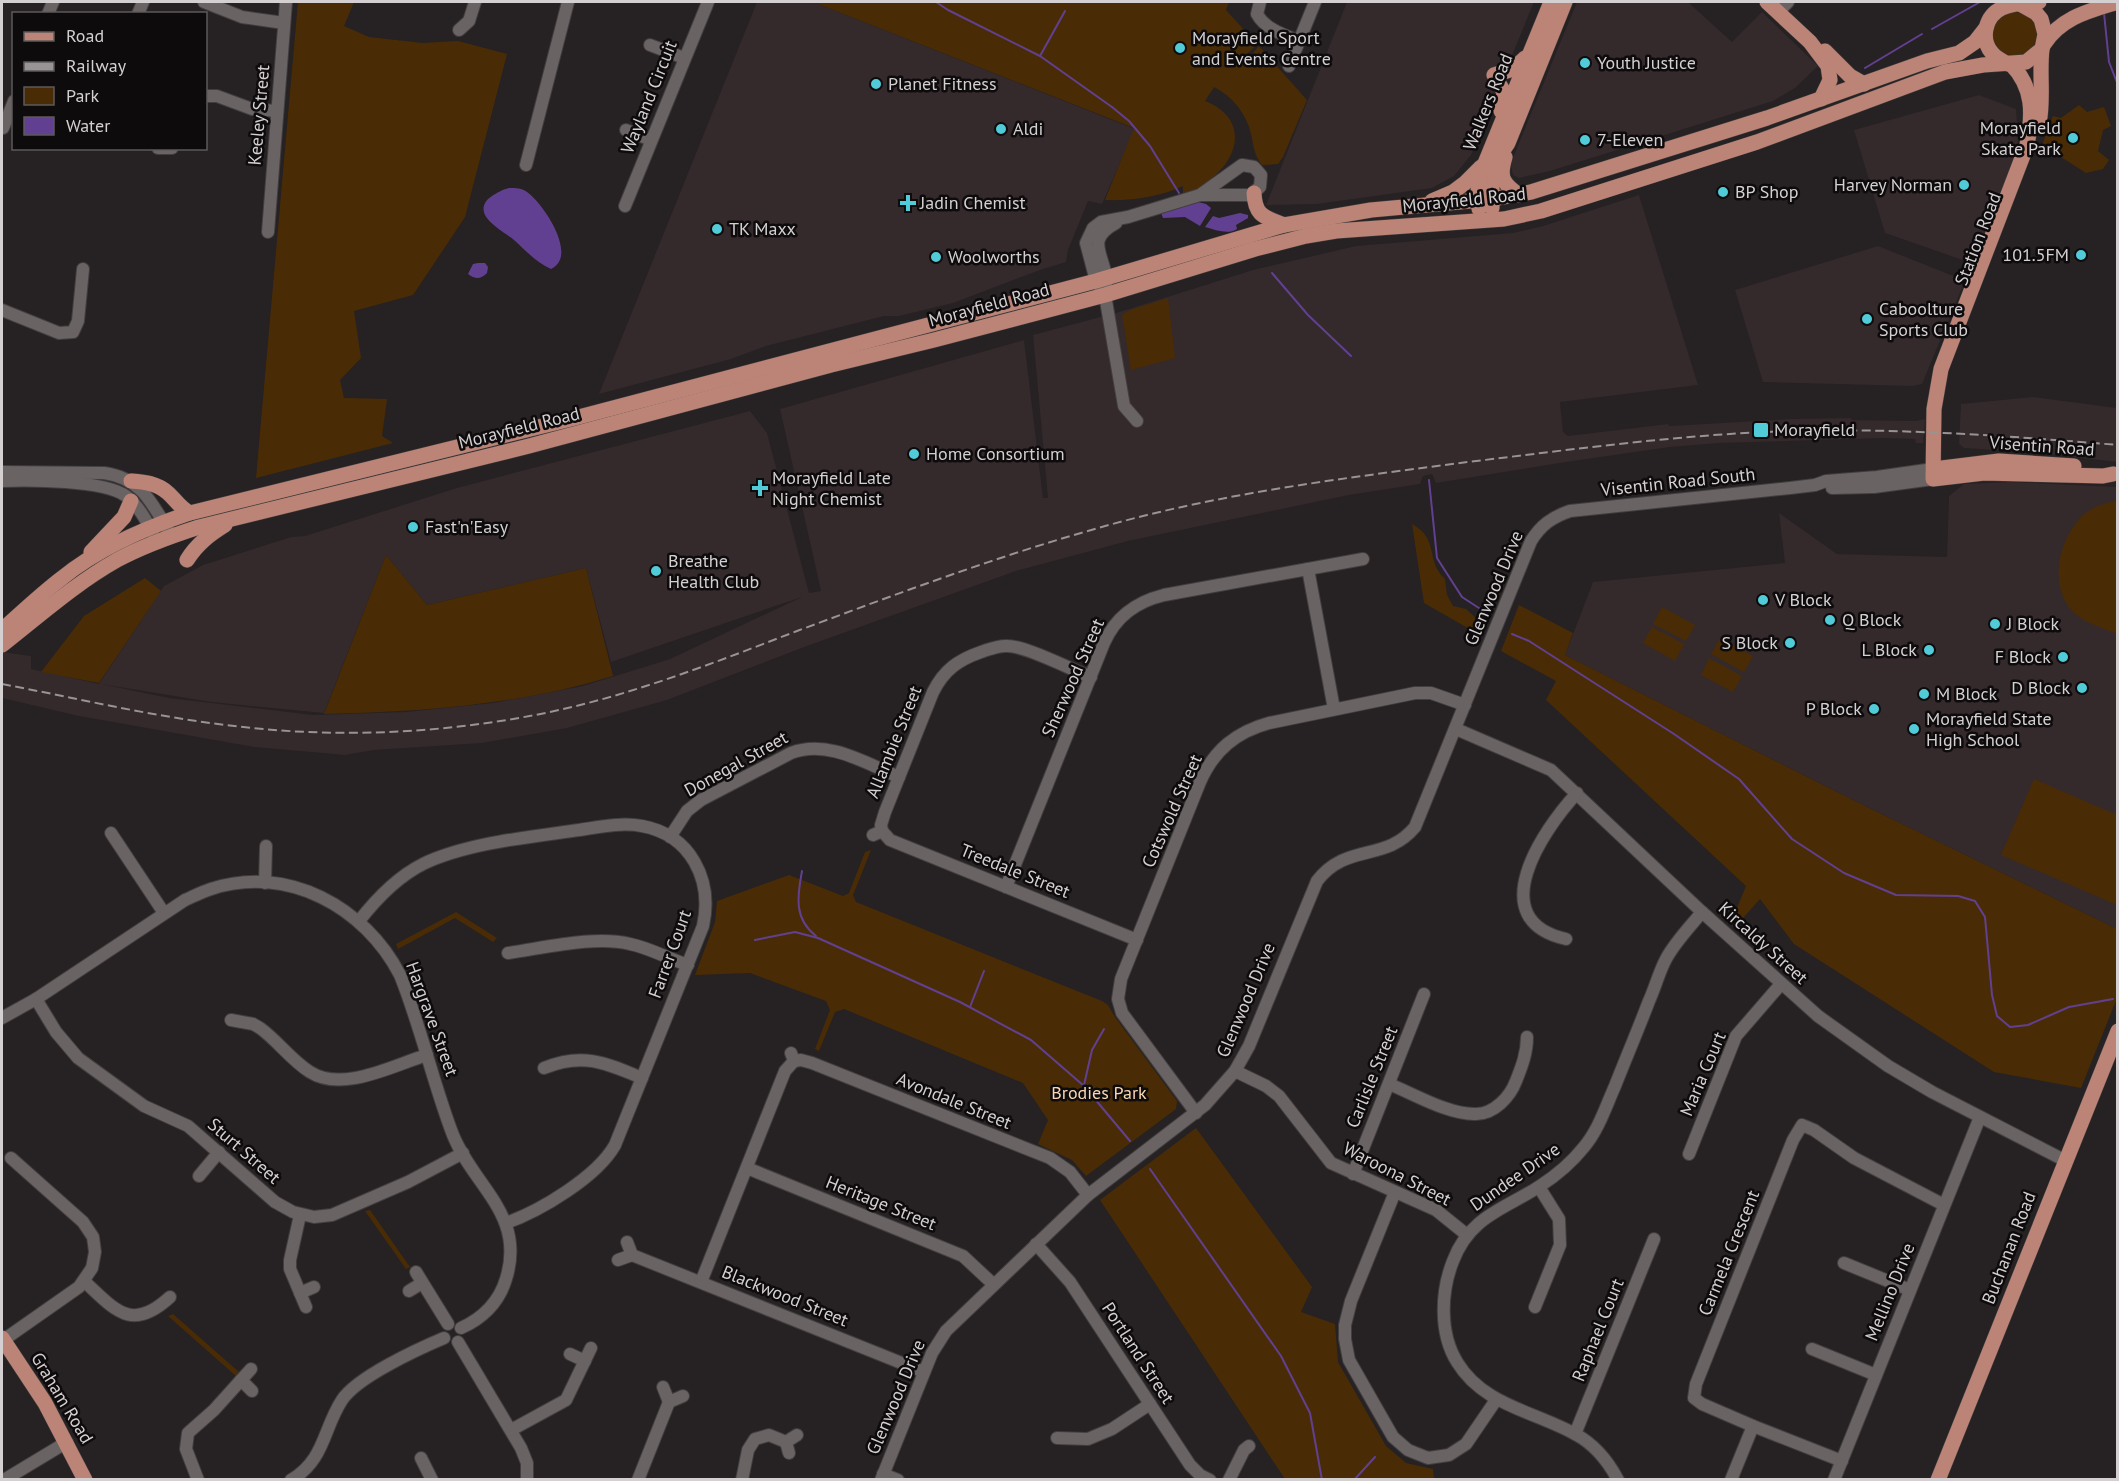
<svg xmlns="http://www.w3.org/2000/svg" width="2119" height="1481" font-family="'PT Sans',sans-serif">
<rect width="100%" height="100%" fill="#262122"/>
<g fill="#34292b" fill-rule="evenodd">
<polygon points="757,2 813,2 1135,129 1102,204 1088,201 1068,250 1066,262 1040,270 953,303 899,316 884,316 766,346 731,359 599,394"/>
<polygon points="1347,2 1534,2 1471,155 1454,176 1432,188 1317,204 1266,205"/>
<polygon points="1577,2 1688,2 1732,42 1762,12 1818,66 1795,88 1773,101 1550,171 1519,178 1513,175 1511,167 1512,160"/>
<polygon points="1979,95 2016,109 2018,137 2017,151 1974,264 1885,233 1854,130"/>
<path d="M1639,195L1698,385L1560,402L1563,432L1568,436L1668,424L1669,426L1792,419L1851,418L1852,420L1916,421L1925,419L1923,443H1916L1915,439L1883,438L1719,443L1670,447L1566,462L1436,483L1432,474L1423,476L1420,484L1349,495L1128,541L1016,571L807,646L667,700L567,728L482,743L374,750L345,755L254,747L79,716L2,698V652L31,656V669L99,684L164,586L203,565L291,537L305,536L457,488L750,411L767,433L809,593L821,591L780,409L1024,340L1043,498H1048L1033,335L1123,311L1253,270L1356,246L1513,233L1543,226ZM386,555L427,605L586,568L611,662L802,597L670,659L583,686L493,703L406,712L313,715L169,698L101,684L211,702L324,713Z"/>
<polygon points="1878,246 1961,279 1964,283 1922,384 1913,386 1763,382 1735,290"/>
<polygon points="2033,397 2117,408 2117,462 2041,453 1964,448 1959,444 1961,404"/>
<polygon points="2010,482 2117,487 2117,929 1857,802 1565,655 1593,582 1785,563 1779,513 1837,554 1947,557 1949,496 1964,484"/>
</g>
<g fill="#492c06">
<polygon points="298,2 354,2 344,26 369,37 423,43 458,41 507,54 465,217 413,295 354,311 361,358 340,380 344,398 387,399 382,436 393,443 256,478"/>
<path d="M813,2H1229L1226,10L1257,44L1245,56L1247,60L1259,46L1307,100L1283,157L1278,164L1262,165C1254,155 1254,147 1251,134C1246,113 1233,97 1214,87L1205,101C1246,117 1242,154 1211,179L1213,182L1203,187L1183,193V186C1159,197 1132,201 1105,200L1134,128Z"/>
<circle cx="2015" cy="34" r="22"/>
<polygon points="2079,105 2087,112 2104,107 2111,126 2103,130 2098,151 2109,160 2103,169 2086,173 2042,145 2053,116 2061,118"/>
<polygon points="1168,298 1175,358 1131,370 1122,315 1130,310"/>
<path d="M2114,501H2118L2117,634C2101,627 2080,622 2069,607C2050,581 2059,540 2081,517C2090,508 2102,504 2114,501Z"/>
<path d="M1412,524C1440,539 1425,561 1445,579L1447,595L1453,606L1466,609L1479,621L1480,635L1424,603Z"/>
<path d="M386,555L427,605L586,568L613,676C519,705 422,712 324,714Z"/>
<polygon points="145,578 161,591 99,683 41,672 84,616"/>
<polygon points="1519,605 1573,633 1565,655 1857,802 2117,929 2117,998 2081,1088 1994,1072 1794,944 1760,899 1736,926 1731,922 1746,886 1546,700 1556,681 1501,651"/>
<polygon points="1662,607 1695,625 1686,641 1653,624"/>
<polygon points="1652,627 1684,644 1675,661 1643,643"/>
<polygon points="1720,638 1753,656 1744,672 1711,654"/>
<polygon points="1709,658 1742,676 1733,692 1701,675"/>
<polygon points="2034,779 2117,815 2117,905 2001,855"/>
<polygon points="871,850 853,895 856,902 1102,1001 1108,1005 1115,1017 1177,1101 1176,1109 1086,1176 1072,1160 1038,1144 1048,1120 1023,1083 844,1009 835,1012 819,1051 815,1049 830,1010 826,1001 750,973 695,975 715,922 717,901 789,875 843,896 849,893 865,852"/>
<polygon points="456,912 497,938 493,942 455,918 398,949 396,944"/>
<polygon points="1196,1128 1312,1287 1301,1312 1335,1324 1338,1362 1386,1446 1406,1463 1433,1469 1434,1479 1285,1479 1100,1200"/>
<polygon points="370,1210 410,1267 406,1269 365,1211"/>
<polygon points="173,1314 239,1372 236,1376 168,1316"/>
</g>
<g fill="#624091">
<path d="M509,188C516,188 522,188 527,192C543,203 579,256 551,269C537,263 525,250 514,240C503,231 472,216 488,199C494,194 501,190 509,188Z"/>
<polygon points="1198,202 1206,204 1211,208 1200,226 1185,217 1163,218 1161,213"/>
<path d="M1240,213L1248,215V218L1236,225L1237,229C1228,235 1216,230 1205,227L1213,216L1219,218Z"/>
<path d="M478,263H485L488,267L487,273C480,280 475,279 468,274L473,264Z"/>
</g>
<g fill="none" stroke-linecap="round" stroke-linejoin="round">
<g stroke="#624091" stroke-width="2">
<polyline points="936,2 948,10 1040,56 1112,107 1129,121 1150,146 1179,193"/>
<polyline points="2104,13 2109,62 2118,85"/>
<polyline points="1932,29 1980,2"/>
<polyline points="1040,56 1065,11"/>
<polyline points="1865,68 1922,34"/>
<polyline points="1272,273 1308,315 1351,356"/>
<polyline points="1429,480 1437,558 1462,597 1482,610 1485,615"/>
<polyline points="1512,634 1529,641 1674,734 1739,779 1792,839 1844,873 1896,895 1958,896 1975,901 1985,917 1992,995 1997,1016 2010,1027 2028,1025 2069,1007 2113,999"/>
<path d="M802,871C797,897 794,919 816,936"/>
<polyline points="755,940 795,932 818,938 960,1002 1031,1040 1084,1086 1130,1141"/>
<polyline points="970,1007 984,971"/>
<polyline points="1084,1085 1092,1050 1104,1029"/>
<polyline points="1150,1169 1281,1356 1310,1413 1322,1480"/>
<polyline points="1354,1480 1375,1457"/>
</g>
<g stroke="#423e3f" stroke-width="14">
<g id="minor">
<polyline points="204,2 242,17 284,23"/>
<path d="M1260,2L1257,14C1265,29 1284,35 1299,41"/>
<polyline points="1778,12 1788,2"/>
<polyline points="48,14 53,2"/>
<polyline points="138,14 143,2"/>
<polyline points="459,30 469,21 475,2"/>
<polyline points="650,45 684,58"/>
<polyline points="1289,66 1315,2"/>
<polyline points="206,96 217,96 252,109 277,111"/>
<polyline points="3,128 14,101"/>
<polyline points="626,130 651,140"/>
<polyline points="158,148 172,148"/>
<polyline points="526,165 568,2"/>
<polyline points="625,206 708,2"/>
<path d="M1116,223C1087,239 1101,250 1106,276C1107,282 1105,288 1105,295L1124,406L1137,421"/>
<polyline points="268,232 286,2"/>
<polyline points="1100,287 1096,281 1086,243 1093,228 1101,222 1128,217 1200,195 1242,165 1254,167 1261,175 1260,187 1250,195 1200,195"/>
<polyline points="2,310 59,333 73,332 78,321 83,269"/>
<path d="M2,472L104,473C140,478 151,501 168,530"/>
<path d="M2,481C29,480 104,480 126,496C138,505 146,520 153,533"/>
<polyline points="1832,488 1874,487 1933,479"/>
<polyline points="1308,569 1334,709"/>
<polyline points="1456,729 1551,770 1702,912 1818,1016 1888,1066 1932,1092 2064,1160"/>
<polyline points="882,831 890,840 1137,940"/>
<polyline points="111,833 164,913"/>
<path d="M873,835L882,831L881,825L885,812L933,692C944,670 958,660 981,652C990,649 999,645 1008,646C1028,647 1070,669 1091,677"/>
<path d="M670,837L687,811L701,800L791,753C828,739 865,763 899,777"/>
<polyline points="265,883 266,846"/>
<path d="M1006,887L1104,643C1116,616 1136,602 1164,595L1363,559"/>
<path d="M359,921C377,898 397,877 423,864C467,843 530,837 579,830C599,827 622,822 642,826C691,835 713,880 703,926L615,1145C597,1177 540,1211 506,1223"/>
<path d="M1566,939C1482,920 1542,831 1577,793"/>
<path d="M508,953C544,948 596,935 630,944C650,948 669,959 688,965"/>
<polyline points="36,999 56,1032 78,1058 144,1106 188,1126 275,1202 293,1212 314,1217 332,1215 408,1182 463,1153"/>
<path d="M2,1018L36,999L185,900C194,896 202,892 211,889C287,864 365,907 400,975C421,1027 433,1083 453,1135C474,1187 526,1215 506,1279C499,1302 483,1318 461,1328"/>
<path d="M231,1020L253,1024L260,1028C278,1041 291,1060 310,1072C343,1093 393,1065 427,1055"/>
<polyline points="794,1061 801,1060 812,1063 1050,1158 1070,1172 1088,1195"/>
<path d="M544,1068C583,1052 606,1063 642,1078"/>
<polyline points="1235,1071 1266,1086 1279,1096 1331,1163 1436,1210 1467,1235"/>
<path d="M1389,1084C1414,1094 1449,1115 1476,1114C1494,1114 1510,1097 1516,1081C1522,1066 1527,1053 1527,1037"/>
<path d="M1196,1113L1122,1013L1118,999L1121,979L1200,782C1214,750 1236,732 1269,723L1415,693H1431L1465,705"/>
<polyline points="1689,1154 1736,1036 1781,984"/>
<polyline points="747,1168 963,1256 993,1284"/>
<polyline points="1353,1174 1424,994"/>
<polyline points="199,1176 219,1152"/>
<polyline points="1395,1192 1351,1301 1345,1325 1345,1339 1349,1360 1393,1437 1408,1450 1428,1458 1449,1455 1466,1444 1496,1400"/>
<polyline points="300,1215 290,1260 290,1269 306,1307"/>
<polyline points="1036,1244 1070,1282 1190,1465 1200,1475 1210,1480"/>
<polyline points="632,1255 924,1372"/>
<polyline points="618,1260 632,1255 627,1242"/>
<polyline points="1844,1263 1910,1290"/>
<polyline points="416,1272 448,1324"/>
<path d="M85,1282C116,1311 132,1332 170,1297"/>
<polyline points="701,1282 785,1071 794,1061 791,1053"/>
<polyline points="409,1291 422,1283"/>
<polyline points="300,1293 314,1287"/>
<polyline points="1535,1307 1560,1245 1559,1219 1539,1187"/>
<polyline points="2,1341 79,1287 92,1268 95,1252 93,1237 83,1222 11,1158"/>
<polyline points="458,1342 521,1448 527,1463 527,1480"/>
<polyline points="1812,1349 1876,1375"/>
<polyline points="570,1354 585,1361"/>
<polyline points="241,1380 252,1391"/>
<polyline points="663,1387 669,1402 683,1396"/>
<polyline points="511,1430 566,1400 591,1348"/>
<polyline points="1575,1434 1654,1239"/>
<polyline points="1057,1438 1088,1439 1112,1429 1150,1404"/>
<polyline points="789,1453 786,1442 797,1435"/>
<polyline points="421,1458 432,1480"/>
<polyline points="1842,1461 1753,1426 1702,1404 1694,1398 1696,1384 1793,1140 1802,1125 1814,1130 1854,1158 1944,1205"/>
<polyline points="883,1474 898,1480"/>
<polyline points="4,1480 67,1442"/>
<polyline points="198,1480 186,1449 188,1433 214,1410 251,1369"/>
<path d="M291,1480C325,1460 323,1429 342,1400C357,1377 418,1349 444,1338"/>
<polyline points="638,1480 669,1402"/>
<polyline points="742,1480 748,1450 755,1439 769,1435 786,1442"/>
<path d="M881,1480L932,1353L946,1331L1088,1195L1205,1105L1235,1071L1249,1046L1317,881C1347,842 1385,863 1415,827L1531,541C1541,525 1552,517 1570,511L1790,488L1815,485L1826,481L1877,477L1933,469"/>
<polyline points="1229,1480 1244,1450 1249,1446"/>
<path d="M1618,1480C1608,1461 1594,1444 1575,1434C1533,1411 1483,1405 1457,1362C1439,1333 1441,1291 1453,1261C1470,1216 1505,1209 1540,1186C1557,1175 1572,1162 1584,1147C1599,1129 1606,1106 1615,1086C1626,1058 1638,1030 1649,1001C1655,988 1659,972 1666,959C1675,942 1690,927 1702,912"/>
<polyline points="1731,1480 1753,1426"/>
<polyline points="1834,1480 1980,1117"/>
</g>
</g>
<g stroke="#423e3f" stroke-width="16">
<g id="major">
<polyline points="1767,2 1810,42 1828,66 1830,80 1821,99"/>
<path d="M2044,44C2062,17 2089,11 2118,2"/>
<polyline points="1825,51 1850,76 1864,84"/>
<path d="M2008,64C2002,61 1996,58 1992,53C1980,39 1985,16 2002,8C2012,3 2027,3 2039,2"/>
<path d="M2011,64C2034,88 2033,114 2027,145L1941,369L1934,409L1933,479L1984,473L2103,476L2113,474"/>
<polyline points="1501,111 1504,92 1494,75 1513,69 1525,58"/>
<path d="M2039,123C2044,99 2039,74 2042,49"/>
<path d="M1505,157C1499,177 1502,183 1519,195"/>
<path d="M1254,193C1255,216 1264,217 1284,225"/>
<polyline points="1432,201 1453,192 1465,183 1481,167"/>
<path d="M1492,208C1491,182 1492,165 1508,143L1565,2"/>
<polyline points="1479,209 1478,183 1481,173 1551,2"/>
<polyline points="1934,469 1999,461 2074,466"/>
<path d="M131,481C144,482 157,483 168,493C176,500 180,508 190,513"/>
<polyline points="91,552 124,517 131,501"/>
<path d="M187,560C197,544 209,535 225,525"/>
<path d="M2,630C21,613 41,594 62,578C99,548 145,528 190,513L575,418L993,308L1096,281L1284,225L1371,210L1492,199L1531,192L1767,118L1927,61L1959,53L1975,42L1986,28"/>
<path d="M2,645C39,616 76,583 117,560C143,546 171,536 199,527L529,446L831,365L934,340L1105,295L1255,249L1306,236L1336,231L1504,219L1541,211L1757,142L1945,72L1983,65L2026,62L2042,49L2045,34L2041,19L2036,13L2020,4"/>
<polyline points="2,1338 45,1403 85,1480"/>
<polyline points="1938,1480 2118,1031"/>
</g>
</g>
<use href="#minor" stroke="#696364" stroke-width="12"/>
<use href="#major" stroke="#bb8477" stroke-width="15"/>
<path stroke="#989495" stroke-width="2" stroke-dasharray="9 4.5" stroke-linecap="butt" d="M2,684C76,698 150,716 226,725C333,739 444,734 550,712C635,694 716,662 797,631C913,588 1027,545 1147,515C1253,489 1361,476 1468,462C1576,449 1684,434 1792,431C1901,428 2009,436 2118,445"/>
</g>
<g fill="#52cbd8" stroke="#0e0b0c" stroke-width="2">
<circle cx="1180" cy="48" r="6"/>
<circle cx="1585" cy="63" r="6"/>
<circle cx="876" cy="84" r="6"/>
<circle cx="1001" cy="129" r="6"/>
<circle cx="2073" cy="138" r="6"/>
<circle cx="1585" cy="140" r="6"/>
<circle cx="1964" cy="185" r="6"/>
<circle cx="1723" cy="192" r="6"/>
<path d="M905 194h6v6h6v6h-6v6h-6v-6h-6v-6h6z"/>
<circle cx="717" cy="229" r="6"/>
<circle cx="2081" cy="255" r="6"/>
<circle cx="936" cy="257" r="6"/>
<circle cx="1867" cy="319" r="6"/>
<rect x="1753" y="422" width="16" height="16" rx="3"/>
<circle cx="914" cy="454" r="6"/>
<path d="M757 479h6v6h6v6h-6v6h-6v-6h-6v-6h6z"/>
<circle cx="413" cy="527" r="6"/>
<circle cx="656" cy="571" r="6"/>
<circle cx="1763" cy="600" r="6"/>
<circle cx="1830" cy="620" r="6"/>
<circle cx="1995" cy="624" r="6"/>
<circle cx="1790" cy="643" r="6"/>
<circle cx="1929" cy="650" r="6"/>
<circle cx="2063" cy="657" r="6"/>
<circle cx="2082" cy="688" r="6"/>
<circle cx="1924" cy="694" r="6"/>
<circle cx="1874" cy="709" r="6"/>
<circle cx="1914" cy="729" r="6"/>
</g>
<g text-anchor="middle" stroke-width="5" stroke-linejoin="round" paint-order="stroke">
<g font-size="18" fill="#d4d0d1" stroke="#0e0b0c" text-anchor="start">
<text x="1192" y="44">Morayfield Sport<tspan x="1192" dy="21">and Events Centre</tspan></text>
<text x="1597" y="69">Youth Justice</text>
<text x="888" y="90">Planet Fitness</text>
<text x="2061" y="134" text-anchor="end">Morayfield<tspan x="2061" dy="21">Skate Park</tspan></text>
<text x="1013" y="135">Aldi</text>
<text x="1597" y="146">7-Eleven</text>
<text x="1952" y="191" text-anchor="end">Harvey Norman</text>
<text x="1735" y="198">BP Shop</text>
<text x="920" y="209">Jadin Chemist</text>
<text x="729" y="235">TK Maxx</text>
<text x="2069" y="261" text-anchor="end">101.5FM</text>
<text x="948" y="263">Woolworths</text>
<text x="1879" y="315">Caboolture<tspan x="1879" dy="21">Sports Club</tspan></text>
<text x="1774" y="436">Morayfield</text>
<text x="926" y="460">Home Consortium</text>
<text x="772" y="484">Morayfield Late<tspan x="772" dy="21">Night Chemist</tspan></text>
<text x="425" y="533">Fast'n'Easy</text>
<text x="668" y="567">Breathe<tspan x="668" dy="21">Health Club</tspan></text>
<text x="1775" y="606">V Block</text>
<text x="1842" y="626">Q Block</text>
<text x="2007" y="630">J Block</text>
<text x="1778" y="649" text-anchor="end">S Block</text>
<text x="1917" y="656" text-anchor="end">L Block</text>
<text x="2051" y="663" text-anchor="end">F Block</text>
<text x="2070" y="694" text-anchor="end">D Block</text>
<text x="1936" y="700">M Block</text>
<text x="1862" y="715" text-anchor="end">P Block</text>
<text x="1926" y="725">Morayfield State<tspan x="1926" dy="21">High School</tspan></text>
</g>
<g font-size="18" fill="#d4d0d1" stroke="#0e0b0c">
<text transform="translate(649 97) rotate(-68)" y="6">Wayland Circuit</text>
<text transform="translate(1488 102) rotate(-68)" y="6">Walkers Road</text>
<text transform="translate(259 115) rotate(-85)" y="6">Keeley Street</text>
<text transform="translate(1464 200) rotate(-6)" y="6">Morayfield Road</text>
<text transform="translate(1978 239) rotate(-69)" y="6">Station Road</text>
<text transform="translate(989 305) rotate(-15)" y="6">Morayfield Road</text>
<text transform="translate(519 428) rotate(-14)" y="6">Morayfield Road</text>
<text transform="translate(2042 446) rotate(4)" y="6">Visentin Road</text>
<text transform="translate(1678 482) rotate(-6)" y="6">Visentin Road South</text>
<text transform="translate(1494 588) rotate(-67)" y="6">Glenwood Drive</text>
<text transform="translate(1073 678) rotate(-66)" y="6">Sherwood Street</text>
<text transform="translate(894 742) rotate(-68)" y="6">Allambie Street</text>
<text transform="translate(736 764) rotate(-29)" y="6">Donegal Street</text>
<text transform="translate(1172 811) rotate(-66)" y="6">Cotswold Street</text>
<text transform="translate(1015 871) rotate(22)" y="6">Treedale Street</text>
<text transform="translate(1763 943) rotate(42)" y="6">Kircaldy Street</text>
<text transform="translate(670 954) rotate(-70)" y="6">Farrer Court</text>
<text transform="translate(1246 1000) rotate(-67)" y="6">Glenwood Drive</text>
<text transform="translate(432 1019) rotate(70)" y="6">Hargrave Street</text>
<text transform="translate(1703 1074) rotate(-67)" y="6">Maria Court</text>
<text transform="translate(1372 1077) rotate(-68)" y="6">Carlisle Street</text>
<text transform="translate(954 1101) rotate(22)" y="6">Avondale Street</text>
<text transform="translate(244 1151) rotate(41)" y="6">Sturt Street</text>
<text transform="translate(1397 1174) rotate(27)" y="6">Waroona Street</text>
<text transform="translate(1515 1177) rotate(-35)" y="6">Dundee Drive</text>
<text transform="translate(881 1203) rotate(22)" y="6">Heritage Street</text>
<text transform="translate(2009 1248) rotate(-69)" y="6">Buchanan Road</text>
<text transform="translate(1729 1253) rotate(-68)" y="6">Carmela Crescent</text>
<text transform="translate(1890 1292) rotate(-68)" y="6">Mellino Drive</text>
<text transform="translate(785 1296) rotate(22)" y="6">Blackwood Street</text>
<text transform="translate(1598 1330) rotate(-68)" y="6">Raphael Court</text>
<text transform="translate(1138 1353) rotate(57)" y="6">Portland Street</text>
<text transform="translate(896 1397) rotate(-67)" y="6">Glenwood Drive</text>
<text transform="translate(62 1398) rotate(59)" y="6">Graham Road</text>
</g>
<g font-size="18" fill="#fad6b1" stroke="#0e0b0c">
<text x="1099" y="1099">Brodies Park</text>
</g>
</g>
<rect width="2119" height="1481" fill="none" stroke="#d4d0d1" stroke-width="6"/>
<rect x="12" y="12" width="195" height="138" fill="#0e0b0c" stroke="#5d5a5b" stroke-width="1.5"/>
<rect x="24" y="32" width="30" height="9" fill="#bb8477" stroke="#5d5a5b" stroke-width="1.5"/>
<text x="66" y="42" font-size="18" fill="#d4d0d1">Road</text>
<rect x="24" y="62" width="30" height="9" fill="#989495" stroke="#5d5a5b" stroke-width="1.5"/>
<text x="66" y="72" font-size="18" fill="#d4d0d1">Railway</text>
<rect x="24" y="87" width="30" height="18" fill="#492c06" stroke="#5d5a5b" stroke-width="1.5"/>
<text x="66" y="102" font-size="18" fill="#d4d0d1">Park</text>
<rect x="24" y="117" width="30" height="18" fill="#624091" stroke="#5d5a5b" stroke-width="1.5"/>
<text x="66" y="132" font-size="18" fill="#d4d0d1">Water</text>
</svg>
